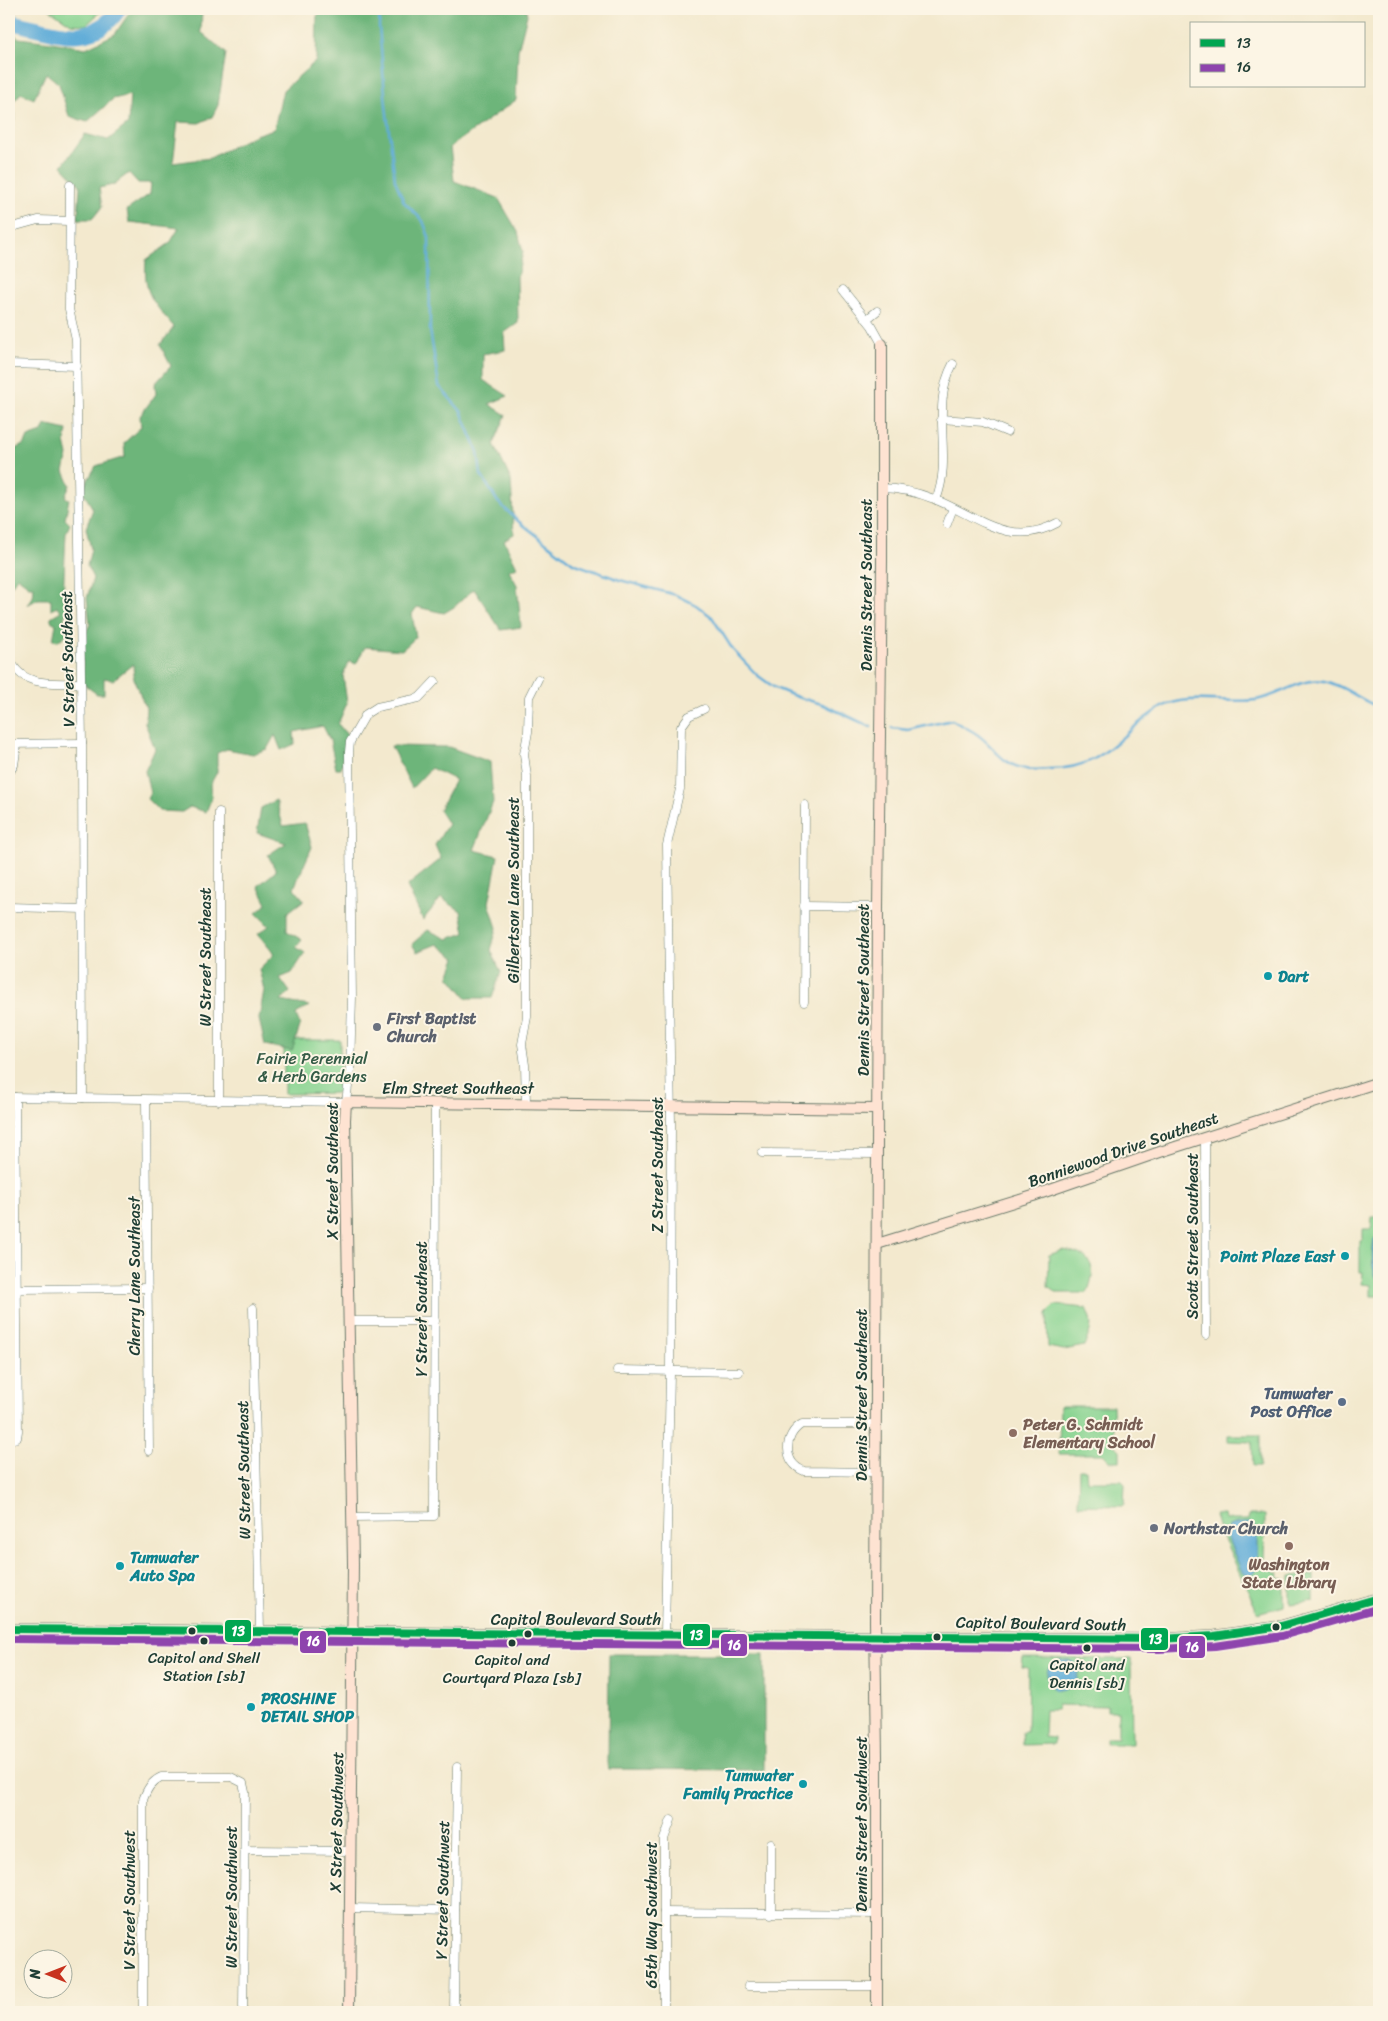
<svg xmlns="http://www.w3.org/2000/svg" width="1388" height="2021" font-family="Sriracha,sans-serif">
<rect width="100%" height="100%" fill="#fcf5e5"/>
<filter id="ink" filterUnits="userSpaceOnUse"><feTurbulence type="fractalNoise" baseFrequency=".02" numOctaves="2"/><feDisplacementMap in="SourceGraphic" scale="10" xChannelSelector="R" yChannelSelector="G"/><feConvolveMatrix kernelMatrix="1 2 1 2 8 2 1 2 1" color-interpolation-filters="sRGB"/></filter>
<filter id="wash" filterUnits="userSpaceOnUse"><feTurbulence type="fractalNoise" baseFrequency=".0096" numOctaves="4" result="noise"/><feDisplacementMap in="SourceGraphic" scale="20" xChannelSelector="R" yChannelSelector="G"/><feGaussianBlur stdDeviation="1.12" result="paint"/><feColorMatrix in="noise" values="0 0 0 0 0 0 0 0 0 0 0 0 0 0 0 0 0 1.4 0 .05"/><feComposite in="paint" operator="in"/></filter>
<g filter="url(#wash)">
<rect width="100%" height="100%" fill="#f3e9ce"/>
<g fill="#87d390" stroke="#538862">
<polygon points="49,9 104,9 86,25 71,24"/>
<polygon points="284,1040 340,1040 340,1093 284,1094"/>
<polygon points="1379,1210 1379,1308 1379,1296 1371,1296 1371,1285 1362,1284 1363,1272 1360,1272 1360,1241 1363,1240 1363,1229 1371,1229 1372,1217 1379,1217"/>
<path d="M1063,1250C1092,1254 1098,1267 1087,1293H1056L1048,1287L1049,1255Z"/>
<path d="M1055,1305L1086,1308C1094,1326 1091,1329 1084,1346L1064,1350L1048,1347L1047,1313Z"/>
<polygon points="1060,1406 1113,1406 1114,1444 1120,1450 1120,1461 1110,1461 1103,1454 1059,1454"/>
<polygon points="1228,1435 1260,1435 1260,1466 1253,1466 1252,1442 1228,1441"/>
<polygon points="1079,1469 1086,1469 1087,1481 1122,1481 1125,1484 1124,1504 1122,1506 1078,1505"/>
<polygon points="1215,1515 1225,1515 1226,1520 1248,1520 1249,1515 1265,1515 1264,1568 1275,1569 1275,1573 1279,1573 1278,1579 1284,1579 1284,1606 1258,1613 1218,1526"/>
<polygon points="1314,1575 1314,1601 1290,1604 1290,1576"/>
<polygon points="1023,1658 1131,1659 1132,1744 1106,1744 1106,1738 1118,1738 1118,1711 1107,1711 1107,1706 1057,1705 1057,1710 1045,1710 1044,1737 1054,1738 1054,1744 1023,1745 1022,1732 1027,1732 1028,1668 1022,1667"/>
</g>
<g fill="#6db57a" stroke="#467957">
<path d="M132,9H202L201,32L226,53L218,105L212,117L199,123L178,122L173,163L210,158L255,135L274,129L283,90L316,61L317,16L323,9H526L527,15L518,50L516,100L450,147L454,181L498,198L518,232L523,252L517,277L518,323L504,333L505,350L483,354V380L508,396L489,404L506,415L494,444L511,480L514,534L504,540L517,567L509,570L517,585L521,627L501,630L474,589L454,607L444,613L417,607L412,614L416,637L402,650L365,647L356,664L349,661L343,675L347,703L338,724L348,736L341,769H336L330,740L323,726L294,732L295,744L281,750L275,735L267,749L253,754L227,749L217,753V772L210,785L212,797L206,812L190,807L182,812L159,811L147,799L150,793L145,771L155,749L145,723L146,708L134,680L133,664L113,680L104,678V694H97L82,683L83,638L90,624L87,598L93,578L87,566L91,549L86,528L93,509L82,490L96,466L125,457L124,443L141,427L140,416L156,394L155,384L171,366L160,345L174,327C153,302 143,294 146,260L170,243L179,228L129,222L127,210L150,194L151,183H138L129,173L113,185L99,188L102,207L92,219H78L80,185L62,166L85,134L108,140L128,124L130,95L113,99L87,122L69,116L59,84L46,73L34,99L21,93L12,103L15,120L9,125V30L19,38L51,42L86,48L115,34Z"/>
<polygon points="45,425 67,430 65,442 68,455 64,471 70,485 65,497 69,499 65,519 70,524 66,533 63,599 72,604 64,617 68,633 58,641 53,640 56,624 51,621 51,617 61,611 57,607 51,610 51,599 38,599 27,605 33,597 34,586 29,586 17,577 10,588 9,587 9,452 25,444 28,437 42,432"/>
<polygon points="391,746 449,747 490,762 493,802 474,850 498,856 489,903 497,928 491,950 501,972 492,998 467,998 449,976 456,958 437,944 417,952 412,944 428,930 447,939 465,933 461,911 441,898 423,920 407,886 441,859 435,845 448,824 439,810 455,780 431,768 412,788"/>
<polygon points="276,800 283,826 305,823 312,847 294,888 304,900 287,913 287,931 302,940 296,947 305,953 292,973 280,978 290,992 281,1001 309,1006 296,1014 300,1026 292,1051 265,1045 259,1019 264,990 259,969 274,954 258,934 269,926 256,913 267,904 258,886 276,871 268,855 286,843 257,833 261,808"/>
<polygon points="609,1654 764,1654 764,1770 608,1769"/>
</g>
<g fill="#5eacd8" stroke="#3e7486">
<path d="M1379,1234V1282C1370,1270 1372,1253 1374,1239Z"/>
<polygon points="1238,1523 1252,1523 1255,1526 1254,1531 1257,1532 1257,1569 1251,1575 1246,1574 1241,1570 1225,1532 1229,1526"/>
<path d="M1061,1660L1074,1662L1078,1668C1079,1685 1070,1691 1055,1690C1044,1678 1043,1665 1061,1660Z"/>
</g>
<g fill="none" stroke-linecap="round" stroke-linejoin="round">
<g stroke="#5eacd8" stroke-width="2.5">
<polyline points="380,9 379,26 386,106 395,180 404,202 423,221 429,237 430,330 439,386 461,411 478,452 481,475 498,502 518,521 573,563 620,580 676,595 696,605 712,617 733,650 757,675 775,688 797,697 822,704 871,727"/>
<path d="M892,728L908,730L952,720C960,725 970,729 978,735C996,748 1000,764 1026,769C1033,771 1042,769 1049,769C1109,769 1117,732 1162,707C1188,693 1227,704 1256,700C1279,697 1300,677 1324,681C1344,685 1361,701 1379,707"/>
</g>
<path stroke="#5eacd8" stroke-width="16" d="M9,19L14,23C55,31 91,50 119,9"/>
</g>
</g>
<g filter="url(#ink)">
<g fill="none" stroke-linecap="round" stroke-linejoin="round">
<g stroke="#69796a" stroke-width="9">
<g id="street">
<polyline points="70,185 69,309 76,340 82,743 83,1098"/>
<polyline points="9,228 38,220 69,221"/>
<polyline points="843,290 872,326 882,344"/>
<polyline points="867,319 877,311"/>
<polyline points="9,364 77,366"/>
<polyline points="941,419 983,422 1007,432"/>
<path d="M881,488C900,488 916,492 934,499C977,516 1010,549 1057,523"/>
<path d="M936,500C954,456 929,408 953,364"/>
<polyline points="947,524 953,508"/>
<path d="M9,656C19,688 53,683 80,683"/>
<polyline points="9,744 82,743"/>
<polyline points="9,773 14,765 17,745"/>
<polyline points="219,812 219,1101"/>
<polyline points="804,906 878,907"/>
<polyline points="9,907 83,909"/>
<polyline points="804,1002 805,805"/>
<polyline points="9,1097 346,1102 350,1071 352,997 349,752 350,742 366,714 377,707 419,698 435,681"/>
<polyline points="146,1100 149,1451"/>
<polyline points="526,1103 525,1065 522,1044 527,1017 527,776 524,754 528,732 529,697 538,679"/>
<polyline points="1205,1138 1206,1335"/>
<polyline points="762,1153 877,1154"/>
<polyline points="17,1289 148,1288"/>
<polyline points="253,1308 260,1631"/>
<polyline points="348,1321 435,1321"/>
<polyline points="617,1370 739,1372"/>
<polyline points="9,1440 17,1438 18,1431 15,1097"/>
<path d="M876,1472L804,1471C783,1463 783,1435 802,1424H876"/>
<polyline points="352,1517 434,1516 435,1103"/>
<polyline points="665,1634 670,1372 671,1124 667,845 680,789 681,727 689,716 704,709"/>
<polyline points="245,1850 350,1851"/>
<polyline points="350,1908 455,1910"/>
<polyline points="664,1912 876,1914"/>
<polyline points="771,1914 771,1843"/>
<polyline points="748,1986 877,1986"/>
<path d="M143,2012V1800C147,1789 151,1782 161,1777H231L243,1783L245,1792L243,2012"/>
<polyline points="454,2012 457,1767"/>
<polyline points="664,2012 664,1839 671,1820"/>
</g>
</g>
<g stroke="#69796a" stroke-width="12">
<g id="secondary">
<polyline points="877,1244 1033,1196 1160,1152 1379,1082"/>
<polyline points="9,1629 1159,1639 1214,1636 1281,1626 1379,1598"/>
<polyline points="349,2012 353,1564 345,1120 346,1102 877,1109"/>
<polyline points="877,2012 877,1756 875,1622 878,907 882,562 882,344"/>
</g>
</g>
<use href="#street" stroke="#fff" stroke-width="8"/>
<use href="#secondary" stroke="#fee3d2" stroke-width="10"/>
<g stroke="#fcf5e5" stroke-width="11">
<polyline id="bus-1" points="9,1629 1159,1639 1214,1636 1281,1626 1379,1598"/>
</g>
<g stroke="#fcf5e5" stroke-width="11">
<polyline id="bus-2" points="9,1639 1159,1649 1215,1646 1282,1636 1379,1608"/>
</g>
<use href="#bus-1" stroke="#00a651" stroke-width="8"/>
<use href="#bus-2" stroke="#8e44ad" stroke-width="8"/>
</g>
</g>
<g fill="#0f9aa8" stroke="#fcf5e5" stroke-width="2">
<circle cx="1268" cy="976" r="5"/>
<circle cx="1345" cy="1256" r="5"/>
<circle cx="120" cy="1566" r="5"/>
<circle cx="251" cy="1707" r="5"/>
<circle cx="803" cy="1784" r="5"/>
</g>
<g fill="#6b7280" stroke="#fcf5e5" stroke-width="2">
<circle cx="377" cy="1027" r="5"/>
<circle cx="1154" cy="1528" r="5"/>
</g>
<circle fill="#5c6f8a" stroke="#fcf5e5" stroke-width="2" cx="1342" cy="1402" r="5"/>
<g fill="#8d6e63" stroke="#fcf5e5" stroke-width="2">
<circle cx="1013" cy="1433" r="5"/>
<circle cx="1289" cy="1546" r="5"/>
</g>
<g fill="#1f3d34" stroke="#fcf5e5" stroke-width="2">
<circle cx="1276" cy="1627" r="4.5"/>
<circle cx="192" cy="1631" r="4.5"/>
<circle cx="528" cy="1634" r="4.5"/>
<circle cx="937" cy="1637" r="4.5"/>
<circle cx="204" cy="1641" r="4.5"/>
<circle cx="512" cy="1643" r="4.5"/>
<circle cx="1087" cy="1648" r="4.5"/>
</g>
<g text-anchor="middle" stroke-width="4" stroke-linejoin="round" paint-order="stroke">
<g font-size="15" fill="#1f3d34" stroke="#fcf5e5">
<text x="204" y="1663">Capitol and Shell<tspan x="204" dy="18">Station [sb]</tspan></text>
<text x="512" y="1665">Capitol and<tspan x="512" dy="18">Courtyard Plaza [sb]</tspan></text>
<text x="1087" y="1670">Capitol and<tspan x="1087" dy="18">Dennis [sb]</tspan></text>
</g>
<g font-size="16" fill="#1f3d34" stroke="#fcf5e5">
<text transform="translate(866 585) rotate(-90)" y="6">Dennis Street Southeast</text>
<text transform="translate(67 659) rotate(-91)" y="6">V Street Southeast</text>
<text transform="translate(513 890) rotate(-90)" y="6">Gilbertson Lane Southeast</text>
<text transform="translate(205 957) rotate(-90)" y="6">W Street Southeast</text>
<text transform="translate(863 990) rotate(-90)" y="6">Dennis Street Southeast</text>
<text x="458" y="1094">Elm Street Southeast</text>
<text transform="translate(1123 1149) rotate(-19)" y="6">Bonniewood Drive Southeast</text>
<text transform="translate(657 1165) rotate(-90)" y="6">Z Street Southeast</text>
<text transform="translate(332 1171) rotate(-90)" y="6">X Street Southeast</text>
<text transform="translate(1192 1236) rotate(-90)" y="6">Scott Street Southeast</text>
<text transform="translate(134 1276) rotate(-90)" y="6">Cherry Lane Southeast</text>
<text transform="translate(421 1309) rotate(-90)" y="6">Y Street Southeast</text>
<text transform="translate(861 1395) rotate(-90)" y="6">Dennis Street Southeast</text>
<text transform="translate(243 1470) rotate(-91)" y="6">W Street Southeast</text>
<text x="576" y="1625">Capitol Boulevard South</text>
<text transform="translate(1041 1623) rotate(1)" y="6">Capitol Boulevard South</text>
<text transform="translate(336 1822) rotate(-89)" y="6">X Street Southwest</text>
<text transform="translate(861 1824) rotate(-90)" y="6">Dennis Street Southwest</text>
<text transform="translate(442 1890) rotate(-89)" y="6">Y Street Southwest</text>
<text transform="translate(231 1897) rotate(-90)" y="6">W Street Southwest</text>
<text transform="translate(129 1900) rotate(-90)" y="6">V Street Southwest</text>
<text transform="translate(651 1915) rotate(-90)" y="6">65th Way Southwest</text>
</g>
<g font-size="16" font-weight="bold" fill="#0d838f" stroke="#fcf5e5" text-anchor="start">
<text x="1278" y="982">Dart</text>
<text x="1335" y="1262" text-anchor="end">Point Plaze East</text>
<text x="130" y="1563">Tumwater<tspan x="130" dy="18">Auto Spa</tspan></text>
<text x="261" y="1704">PROSHINE<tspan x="261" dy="18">DETAIL SHOP</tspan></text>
<text x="793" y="1781" text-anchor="end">Tumwater<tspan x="793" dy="18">Family Practice</tspan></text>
</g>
<g font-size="16" font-weight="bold" fill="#5b616d" stroke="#fcf5e5" text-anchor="start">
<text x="387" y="1024">First Baptist<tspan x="387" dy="18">Church</tspan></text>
<text x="1164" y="1534">Northstar Church</text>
</g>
<g font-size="16" fill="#345b46" stroke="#fcf5e5">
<text x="312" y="1064">Fairie Perennial<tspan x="312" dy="18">&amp; Herb Gardens</tspan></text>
</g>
<g font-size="16" font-weight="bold" fill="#4e5e75" stroke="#fcf5e5" text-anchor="end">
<text x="1332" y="1399">Tumwater<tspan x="1332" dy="18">Post Office</tspan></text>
</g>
<g font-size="16" font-weight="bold" fill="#785e54" stroke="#fcf5e5" text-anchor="start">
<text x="1023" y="1430">Peter G. Schmidt<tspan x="1023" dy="18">Elementary School</tspan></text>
<text x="1289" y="1570" text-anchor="middle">Washington<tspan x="1289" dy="18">State Library</tspan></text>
</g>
</g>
<g stroke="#fcf5e5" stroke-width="2">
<rect x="224" y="1619" width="28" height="24" rx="5" fill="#00a651"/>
<rect x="682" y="1623" width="29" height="24" rx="5" fill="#00a651"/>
<rect x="1140" y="1627" width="29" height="24" rx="5" fill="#00a651"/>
<rect x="299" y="1630" width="28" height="24" rx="5" fill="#8e44ad"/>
<rect x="720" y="1633" width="28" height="24" rx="5" fill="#8e44ad"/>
<rect x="1178" y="1635" width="28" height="24" rx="5" fill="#8e44ad"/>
</g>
<g font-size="14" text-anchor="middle" font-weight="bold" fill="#fff">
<text x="238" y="1636">13</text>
<text x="696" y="1640">13</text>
<text x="1155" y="1644">13</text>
<text x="313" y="1646">16</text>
<text x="734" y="1650">16</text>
<text x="1192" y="1652">16</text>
</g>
<rect width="1388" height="2021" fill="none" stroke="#fcf5e5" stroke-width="30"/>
<rect x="1190" y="22" width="175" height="65" fill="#fcf5e5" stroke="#a4ab9e"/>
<rect x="1200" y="39" width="25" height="8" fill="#00a651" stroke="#a4ab9e"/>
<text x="1236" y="48" font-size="15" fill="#1f3d34">13</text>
<rect x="1200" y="64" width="25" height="8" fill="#8e44ad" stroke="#a4ab9e"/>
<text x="1236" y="72" font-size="15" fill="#1f3d34">16</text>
<g transform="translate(48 1974) rotate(270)"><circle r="24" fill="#fcf5e5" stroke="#a4ab9e"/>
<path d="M0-4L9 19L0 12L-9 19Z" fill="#c8321e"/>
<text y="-8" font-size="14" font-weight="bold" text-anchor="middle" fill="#1f3d34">N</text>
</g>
</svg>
